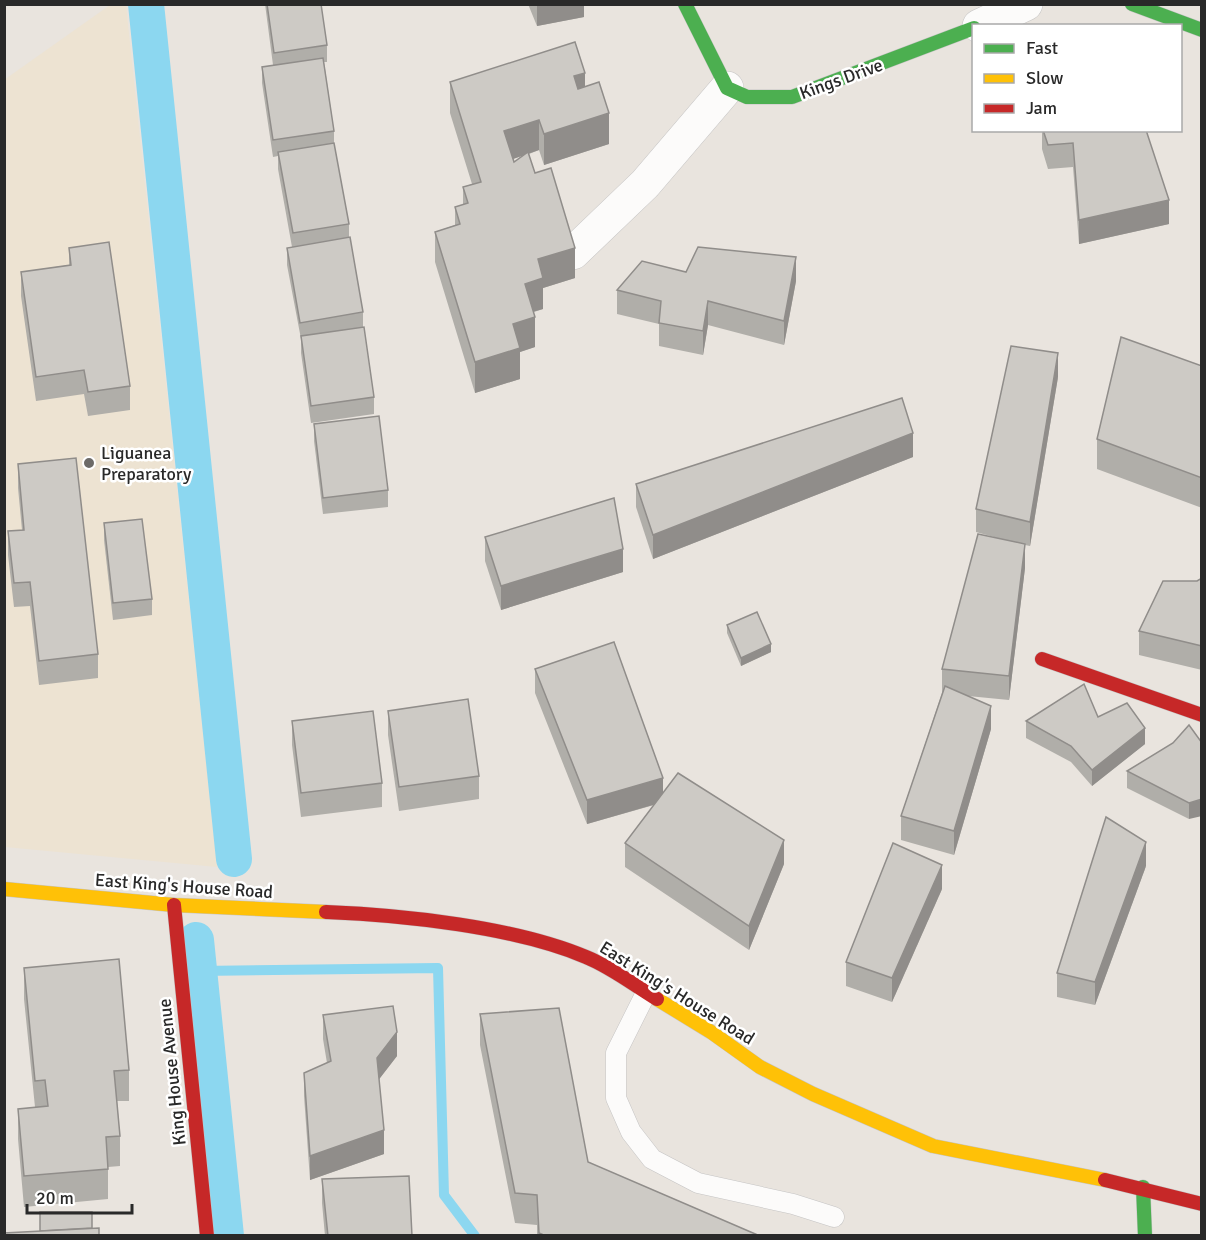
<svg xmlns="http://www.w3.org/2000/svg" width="1206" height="1240" font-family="Signika,sans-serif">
<rect width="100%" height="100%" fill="#e9e4de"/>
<polygon fill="#ede3d2" points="110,5 126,5 217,867 5,847 4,80"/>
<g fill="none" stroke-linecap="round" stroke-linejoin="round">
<polyline stroke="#8cd7f0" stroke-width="10" points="199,971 438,968 444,1195 475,1236"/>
<g stroke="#8cd7f0" stroke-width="36">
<polyline points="146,4 234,859"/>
<polyline points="196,940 226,1236"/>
</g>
<g stroke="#c5c4c4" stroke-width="21">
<polyline id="lane" points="646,993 616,1053 616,1098 631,1132 652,1159 698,1183 793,1204 834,1217"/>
</g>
<g stroke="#c5c4c4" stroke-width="34">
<g id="street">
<polyline points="979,26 1026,4"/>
<polyline points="573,253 645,184 727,88"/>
</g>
</g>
<g stroke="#c5c4c4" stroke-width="15">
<g id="fast">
<polyline points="685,4 727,88 747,97 792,97 974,28"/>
<polyline points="1132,4 1202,30"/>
<polyline points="1143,1187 1145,1236"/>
</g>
</g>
<g stroke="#c5c4c4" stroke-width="15">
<g id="slow">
<polyline points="4,889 174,905 326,912"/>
<polyline points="657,999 711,1032 760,1067 813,1094 933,1146 1105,1180"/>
</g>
</g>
<g stroke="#c5c4c4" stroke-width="15">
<g id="jam">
<polyline points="1042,659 1202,715"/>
<polyline points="174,905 207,1236"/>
<path d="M326,912C404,915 515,927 586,957C611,967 634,985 657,999"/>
<polyline points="1105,1180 1202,1204"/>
</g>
</g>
<use href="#lane" stroke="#fcfbfa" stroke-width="20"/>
<use href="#street" stroke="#fcfbfa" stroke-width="33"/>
<use href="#fast" stroke="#4caf50" stroke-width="14"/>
<use href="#slow" stroke="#ffc107" stroke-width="14"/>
<use href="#jam" stroke="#c62828" stroke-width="14"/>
</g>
<g fill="#b0aea9" fill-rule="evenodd">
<polygon points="265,4 321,4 327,45 327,62 324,62 334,131 334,144 349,224 349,238 363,312 363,327 374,397 374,414 311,423 301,353 301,339 287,265 287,248 292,247 278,169 278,156 273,157 262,83 262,67 273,65"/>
<polygon points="528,4 584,4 584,17 537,26"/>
<path d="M450,82L585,87L609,144L544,165L539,150L529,154L535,173L575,278L543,288V309L534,312L535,347L520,352V379L475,393L435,262V232L455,225V207L463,205V187L472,184L450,113ZM524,155L514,162L513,159Z"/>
<polygon points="1042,130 1146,130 1169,224 1079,244 1073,167 1048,169 1042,149"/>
<polygon points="69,248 130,386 130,410 88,416 84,394 36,401 21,296 21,272 69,265"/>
<polygon points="686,272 796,281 784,345 708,325 703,355 659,346 659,324 617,314 617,290"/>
<polygon points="1202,366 1202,508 1097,469 1097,439"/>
<polygon points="1058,377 1030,546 1025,545 1025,568 1009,700 968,696 991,729 954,855 901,840 901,816 942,693 942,669 994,537 976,532 976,509"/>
<polygon points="314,424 388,490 388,507 323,514 314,441"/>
<polygon points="913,457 653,559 636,507 636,484"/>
<polygon points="18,464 98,654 98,678 39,685 30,606 14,607 8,555 8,531 22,530 18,488"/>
<polygon points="104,523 152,599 152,615 113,620 104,540"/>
<polygon points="485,537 623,572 501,610 485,561"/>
<polygon points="1202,578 1202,670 1139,655 1139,631"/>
<polygon points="727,625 771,652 741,666 727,633"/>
<polygon points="535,669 663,792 784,864 749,950 625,867 625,843 654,805 587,824 535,693"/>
<polygon points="388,711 479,776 479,799 399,811 388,735"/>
<polygon points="1098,717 1145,744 1092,786 1071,762 1026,738 1026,721"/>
<polygon points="292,721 382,783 382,807 301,817 292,745"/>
<polygon points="1202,743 1189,819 1127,788 1127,771"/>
<polygon points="1146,866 1095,1005 1057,997 1057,973"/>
<polygon points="942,889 892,1002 846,986 846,962"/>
<polygon points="24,968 129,1070 129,1101 117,1101 120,1136 120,1166 108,1167 108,1199 24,1207 18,1139 18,1109 35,1107 24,999"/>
<polygon points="480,1014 588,1162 760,1236 537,1236 537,1225 515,1223 480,1045"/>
<polygon points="323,1015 397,1056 379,1079 384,1154 310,1180 304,1096 304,1073 327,1063 323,1039"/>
<polygon points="322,1179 412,1236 325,1236 322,1203"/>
</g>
<g fill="#908d8a">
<polygon points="537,4 584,4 584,17 537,26"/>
<polygon points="585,73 585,103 574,106 574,76"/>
<polygon points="609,113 609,144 544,165 544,134"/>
<polygon points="539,120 539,150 504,162 504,131"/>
<polygon points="1169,200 1169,224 1079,244 1079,220"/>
<polygon points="575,248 575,278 543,288 543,309 525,314 525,284 538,259"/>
<polygon points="796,257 796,281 784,345 784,321"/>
<polygon points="708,301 708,325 703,355 703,331"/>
<polygon points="535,317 535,347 520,352 520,379 475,393 475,362 513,324"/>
<polygon points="1058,353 1058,377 1030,546 1030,522"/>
<polygon points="913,433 913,457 653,559 653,535"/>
<polygon points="1025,544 1025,568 1009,700 1009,676"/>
<polygon points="623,549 623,572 501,610 501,586"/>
<polygon points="771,644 771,652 741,666 741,658"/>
<polygon points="991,706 991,729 954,855 954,831"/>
<polygon points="1145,728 1145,744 1092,786 1092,770"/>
<polygon points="663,778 663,802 587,824 587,800"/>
<polygon points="1202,799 1202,816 1189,819 1189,803"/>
<polygon points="784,840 784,864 749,950 749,926"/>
<polygon points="1146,842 1146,866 1095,1005 1095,982"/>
<polygon points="942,865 942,889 892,1002 892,978"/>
<polygon points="397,1032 397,1056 377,1082 377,1058"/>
<polygon points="384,1130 384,1154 310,1180 310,1156"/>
</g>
<g fill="#cdcac5" stroke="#908d8a" stroke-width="1.5">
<polygon points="267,4 321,4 327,45 274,53"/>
<polygon points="575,42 585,73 574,76 578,89 599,82 609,113 544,134 539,120 504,131 514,162 528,152 535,173 551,168 575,248 538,259 543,278 525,284 535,317 513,324 520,348 475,362 435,232 460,224 455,207 468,203 463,187 481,182 450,82"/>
<polygon points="323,58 334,131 273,140 262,67"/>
<polygon points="1043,130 1146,130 1169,200 1079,220 1073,143 1048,145"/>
<polygon points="334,143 349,224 293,233 278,152"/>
<polygon points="350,237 363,312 300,323 287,248"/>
<polygon points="109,242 130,386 88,392 84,370 36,377 21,272 71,265 69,248"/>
<polygon points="698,247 796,257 784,321 708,301 703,331 659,323 661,301 617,290 642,261 686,272"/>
<polygon points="364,327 374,397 311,406 301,336"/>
<polygon points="1121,337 1202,366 1202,478 1097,439"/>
<polygon points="1011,346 1058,353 1030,522 976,509"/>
<polygon points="902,398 913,433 653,535 636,484"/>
<polygon points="379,416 388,490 323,498 314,424"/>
<polygon points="76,458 98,654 39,661 30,582 14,583 8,531 24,530 18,464"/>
<polygon points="614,498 623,549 501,586 485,537"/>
<polygon points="142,519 152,599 113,603 104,523"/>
<polygon points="978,534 1025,544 1009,676 942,669"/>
<polygon points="1202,578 1202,646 1139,631 1163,581 1197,581"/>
<polygon points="757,612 771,644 741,658 727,625"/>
<polygon points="614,642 663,778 587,800 535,669"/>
<polygon points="1084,684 1098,717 1127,703 1145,728 1092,770 1071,746 1026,721"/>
<polygon points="945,686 991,706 954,831 901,816"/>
<polygon points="468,699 479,776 399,787 388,711"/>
<polygon points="373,711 382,783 301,793 292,721"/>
<polygon points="1189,725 1202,743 1202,799 1189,803 1127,771 1173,743"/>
<polygon points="678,773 784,840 749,926 625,843"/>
<polygon points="1106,817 1146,842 1095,982 1057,973"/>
<polygon points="893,843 942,865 892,978 846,962"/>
<polygon points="119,959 129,1070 114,1071 120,1136 106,1137 108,1169 24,1176 18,1109 48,1106 45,1080 35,1081 24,968"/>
<polygon points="393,1006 397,1032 377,1058 384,1130 310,1156 304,1073 331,1061 323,1015"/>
<polygon points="559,1008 588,1162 760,1236 546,1236 539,1233 537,1195 515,1193 480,1014"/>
<polygon points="409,1176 412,1236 328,1236 322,1179"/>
<polygon points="40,1212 92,1212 92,1228 40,1231"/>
<polygon points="99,1228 99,1236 4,1236 4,1233"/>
</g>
<circle fill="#6c6a68" stroke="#fff" stroke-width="2" cx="89" cy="463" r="6"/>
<g text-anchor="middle" stroke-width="5" stroke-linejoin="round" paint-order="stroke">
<g font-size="18" fill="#292929" stroke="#fff">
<text transform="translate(841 79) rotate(-20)" y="6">Kings Drive</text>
<text transform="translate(184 886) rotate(4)" y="6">East King's House Road</text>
<text transform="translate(677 993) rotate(32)" y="6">East King's House Road</text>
<text transform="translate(172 1072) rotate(-96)" y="6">King House Avenue</text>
</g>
<g font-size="18" fill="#292929" stroke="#fff" text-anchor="start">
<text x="101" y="459">Liguanea<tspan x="101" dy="21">Preparatory</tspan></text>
</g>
</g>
<rect width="1206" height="1240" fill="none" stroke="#292929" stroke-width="12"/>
<rect x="972" y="24" width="210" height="108" fill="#ffffff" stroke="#a9a9a9" stroke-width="1.5"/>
<rect x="984" y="44" width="30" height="9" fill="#4caf50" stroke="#a9a9a9" stroke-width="1.5"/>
<text x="1026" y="54" font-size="18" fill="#292929">Fast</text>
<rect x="984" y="74" width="30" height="9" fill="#ffc107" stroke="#a9a9a9" stroke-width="1.5"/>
<text x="1026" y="84" font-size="18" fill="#292929">Slow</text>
<rect x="984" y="104" width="30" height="9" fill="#c62828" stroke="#a9a9a9" stroke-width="1.5"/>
<text x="1026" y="114" font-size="18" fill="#292929">Jam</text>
<path d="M27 1204v9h105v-9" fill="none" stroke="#292929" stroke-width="3"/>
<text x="36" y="1204" font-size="18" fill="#292929" stroke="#ffffff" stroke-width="4.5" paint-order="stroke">20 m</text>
</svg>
